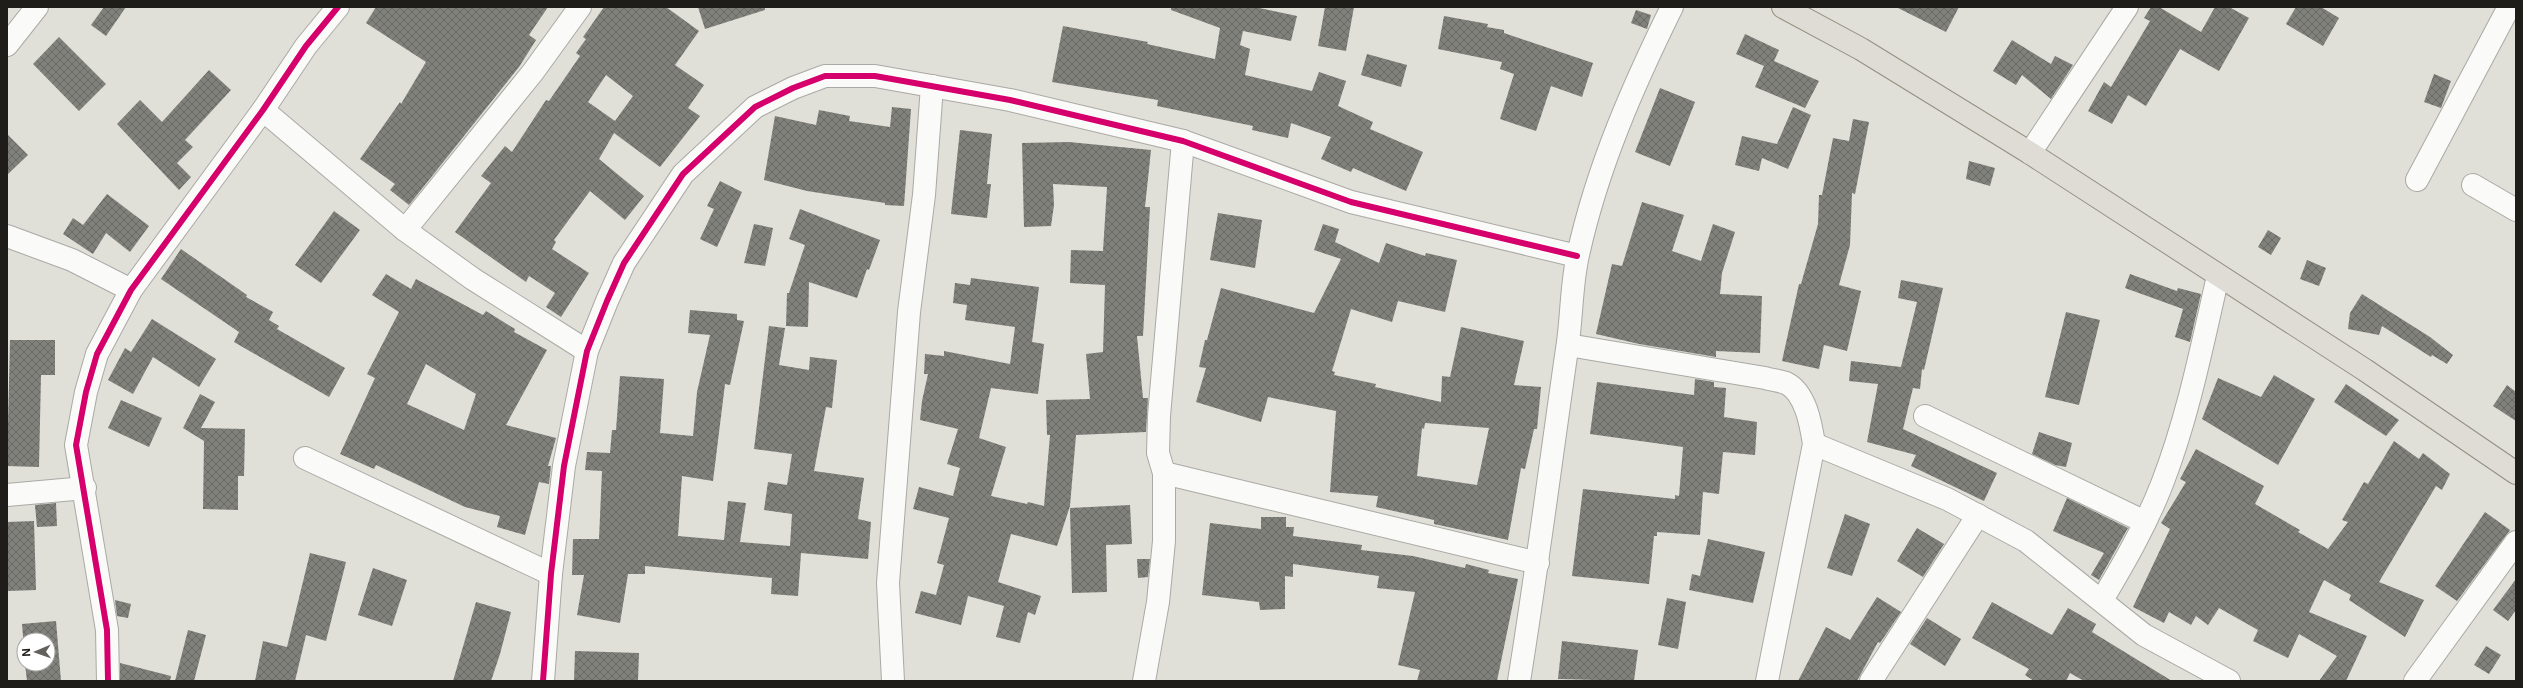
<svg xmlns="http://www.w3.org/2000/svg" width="2523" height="688" font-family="Inter,sans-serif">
<defs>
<pattern id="building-cross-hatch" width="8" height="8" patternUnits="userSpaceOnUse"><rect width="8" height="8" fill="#81817c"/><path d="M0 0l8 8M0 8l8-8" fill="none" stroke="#696965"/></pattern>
</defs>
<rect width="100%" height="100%" fill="#e0dfd8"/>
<g fill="url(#building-cross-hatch)" fill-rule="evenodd">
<polygon points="104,7 126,7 106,36 91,25"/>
<polygon points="376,7 548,7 529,35 536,40 519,67 409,205 390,190 395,184 360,159 400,102 401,104 426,62 366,23"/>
<path d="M604,7H666L699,31L675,65L704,85L688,108L700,116L660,167L614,133L599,159L644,196L625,220L590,191L554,240L556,242L552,249L589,273L561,317L546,307L555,293L529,276L526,282L455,232L491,183L481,176L505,146L512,152L546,100L549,101L580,56L576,53L586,39L583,37ZM606,75L633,96L615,121L588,102Z"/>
<polygon points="698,7 765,7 765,10 705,29"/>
<polygon points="1171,7 1255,7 1297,16 1291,41 1243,31 1240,45 1250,49 1245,75 1312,91 1319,72 1346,81 1338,106 1373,122 1370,129 1423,152 1406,191 1353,168 1351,172 1321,159 1331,137 1291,123 1288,138 1252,130 1253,126 1157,106 1158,100 1052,82 1063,26 1148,42 1147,44 1215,59 1220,28 1171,10"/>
<polygon points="1325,7 1354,7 1346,51 1318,46"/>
<polygon points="1896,7 1959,7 1946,32"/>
<polygon points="2151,7 2159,7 2201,32 2215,7 2229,7 2249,18 2219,71 2180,49 2146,106 2128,95 2112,124 2088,111 2104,82 2111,87 2150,21 2144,18"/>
<polygon points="2296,7 2321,7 2339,18 2323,46 2286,24"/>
<polygon points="1636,10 1651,15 1647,29 1631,23"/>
<polygon points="1444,16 1488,24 1487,27 1504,30 1504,33 1593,63 1582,97 1551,86 1536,131 1500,119 1514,74 1500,69 1502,62 1438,49"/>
<polygon points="1745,34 1779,50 1774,61 1819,81 1805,108 1755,87 1764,66 1736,54"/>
<polygon points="59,37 106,84 79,111 33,64"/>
<polygon points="2012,40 2051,64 2055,56 2073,65 2051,99 2022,75 2016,85 1993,71"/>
<polygon points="1367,54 1407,65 1401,87 1361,75"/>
<polygon points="209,70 231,90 185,140 193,147 177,163 191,177 179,190 117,124 140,100 162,122"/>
<polygon points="2434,74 2451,81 2441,108 2424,102"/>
<polygon points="1660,88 1695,102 1670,166 1635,152"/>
<polygon points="892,107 911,109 904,206 885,205 885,203 807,191 764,180 775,116 816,125 819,110 850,116 849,121 890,127"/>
<polygon points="1793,107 1811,115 1788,169 1762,158 1759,171 1735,165 1742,136 1777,144"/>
<polygon points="1853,119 1869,122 1855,194 1852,193 1850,245 1839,285 1861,291 1847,351 1824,345 1819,369 1782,361 1799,284 1801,284 1818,224 1819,195 1822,195 1833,138 1849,141"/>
<polygon points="960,130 992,134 987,184 991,184 987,218 951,214"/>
<polygon points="7,134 28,155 7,175"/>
<polygon points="1069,142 1151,150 1145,207 1150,207 1143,336 1137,336 1143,398 1148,398 1146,432 1076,435 1070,506 1057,546 1011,534 998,582 1041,596 1035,615 1028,612 1020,643 996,637 1004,606 968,596 961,625 915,613 921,591 936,595 944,565 937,563 949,518 913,509 919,487 953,496 960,468 947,464 958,429 920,420 922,401 928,374 924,374 925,354 944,356 944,351 1010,364 1015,327 965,320 967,305 953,303 955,283 970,285 971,278 1039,287 1032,342 1044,344 1038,394 991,388 979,438 1006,447 991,496 1027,504 1028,502 1044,506 1050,435 1047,435 1046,400 1090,399 1086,354 1103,352 1105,285 1070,283 1071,250 1103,251 1107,187 1053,184 1054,205 1051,226 1024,227 1022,143"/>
<polygon points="1969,161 1995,168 1990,186 1966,179"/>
<polygon points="720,181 742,192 717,247 700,239 714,209 707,206"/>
<polygon points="107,194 149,226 130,252 106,233 93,254 63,234 73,218 83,225"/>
<polygon points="1642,202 1684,215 1672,251 1701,261 1713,224 1735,232 1722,273 1720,294 1762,296 1760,353 1716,351 1716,357 1639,344 1596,334 1612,264 1622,266"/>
<polygon points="800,209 880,240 869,270 867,269 857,298 809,282 808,327 786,326 787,293 789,293 805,245 789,239"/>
<polygon points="334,211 360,230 321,283 295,265"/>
<polygon points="1218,213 1262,220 1255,268 1210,260"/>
<polygon points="754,224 773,228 765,266 744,263"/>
<path d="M1323,224L1339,229L1335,242L1379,263L1386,243L1425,256L1426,253L1457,260L1445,312L1398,301L1392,322L1351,309L1332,371L1335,372L1334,375L1376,384L1375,387L1441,402L1442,376L1450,377L1461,327L1524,341L1514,385L1541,387L1537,429H1534L1525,469L1521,468L1508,540L1434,524V520L1376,507L1378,496L1330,492L1336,411L1268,397L1261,422L1196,402L1206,368L1199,367L1205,340H1207L1221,288L1314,313L1341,259L1314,250ZM1425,423L1489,428L1477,485L1417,476L1422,428L1424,429Z"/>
<polygon points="2268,230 2281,238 2271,255 2258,247"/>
<polygon points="181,249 247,295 246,297 273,312 269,320 279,326 277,329 345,368 329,397 234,342 239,332 161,279"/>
<polygon points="2307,260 2326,268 2319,286 2300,279"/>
<path d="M386,274L411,289L416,279L483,315L486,311L515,329L514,332L547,350L506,425L556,438L548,466H551L549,484L539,482L525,535L497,527L500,516L465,507L376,465L374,469L340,454L375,378L367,374L399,312L372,295ZM426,364L476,394L464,430L407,404Z"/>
<polygon points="2130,274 2177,291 2178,288 2201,294 2190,342 2175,337 2183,309 2125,288"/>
<polygon points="1901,280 1943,288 1924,370 1922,369 1920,389 1913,388 1903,429 1997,473 1984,501 1911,466 1916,455 1867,442 1878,384 1849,381 1851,361 1901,367 1917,302 1898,298"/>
<polygon points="2362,294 2430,337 2453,355 2447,364 2432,355 2431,357 2382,326 2379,335 2348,329 2350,313"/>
<polygon points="690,310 737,314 737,320 744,321 730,385 725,384 713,481 682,476 678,536 724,540 728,501 746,503 740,542 790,546 792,514 764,510 768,482 787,485 792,454 754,449 769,326 785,328 779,365 809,370 810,357 837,360 832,408 826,407 814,471 864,478 858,519 871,522 868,559 801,553 798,596 771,594 772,578 645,566 645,574 628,574 620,623 577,615 584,575 572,575 573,539 599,539 602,471 585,470 587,452 610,453 612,430 616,430 620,376 664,379 660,433 693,436 697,392 710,335 688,333"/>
<polygon points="2066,312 2100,320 2079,405 2045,397"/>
<polygon points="152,319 216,359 199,387 153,357 133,394 108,380 125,348 131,352"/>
<polygon points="10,340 55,340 55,375 41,375 39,467 7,466"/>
<polygon points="2274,375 2315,399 2278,465 2202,419 2218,378 2261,397"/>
<polygon points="1695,379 1714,382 1714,387 1726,388 1724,417 1757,422 1755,455 1723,452 1719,494 1703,492 1700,535 1657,532 1657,536 1654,536 1649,584 1572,576 1583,489 1675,499 1675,495 1679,496 1683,447 1590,434 1597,382 1694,395"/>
<polygon points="2346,384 2399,420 2386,436 2334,402"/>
<polygon points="2507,385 2516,392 2516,421 2493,406"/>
<polygon points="200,394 215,402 201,428 245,429 244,476 238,476 238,510 203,509 204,441 183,428"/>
<polygon points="121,400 162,418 149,447 108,428"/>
<polygon points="2039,432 2072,443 2066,467 2055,465 2032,454"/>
<polygon points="2394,441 2419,459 2423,453 2450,474 2442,490 2436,486 2379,582 2424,600 2405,637 2349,600 2351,595 2324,580 2309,612 2367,636 2346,681 2319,681 2337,656 2299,634 2288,658 2253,641 2258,630 2219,608 2208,625 2196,616 2191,625 2169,612 2164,623 2133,607 2170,529 2161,523 2186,482 2180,479 2196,449 2264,486 2255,504 2300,530 2298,532 2328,549 2348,522 2342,520 2364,482 2368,484"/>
<polygon points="2067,498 2128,528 2099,580 2091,575 2104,553 2053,531"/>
<polygon points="56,503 57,526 37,527 35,505"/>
<polygon points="1130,505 1132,544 1106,545 1107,592 1072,593 1070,508"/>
<polygon points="2485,512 2510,530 2457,601 2435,586"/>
<polygon points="1845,514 1870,524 1852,576 1827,568"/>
<polygon points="1261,517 1286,517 1286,527 1294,527 1293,536 1362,545 1361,550 1413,556 1465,568 1466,564 1489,570 1488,573 1518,579 1497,681 1417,681 1420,670 1398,665 1415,592 1377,588 1379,576 1293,564 1293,577 1285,576 1285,609 1260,610 1259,602 1202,595 1210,523 1261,529"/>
<polygon points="34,521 36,590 7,591 7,522"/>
<polygon points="1917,528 1944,544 1923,577 1897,561"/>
<polygon points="1708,539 1765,552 1753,603 1689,590 1692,574 1700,576"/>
<polygon points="310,553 346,562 326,641 306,635 295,681 255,681 263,641 287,647"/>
<polygon points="1137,559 1150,559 1148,577 1138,578"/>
<polygon points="373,568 407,580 392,626 358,615"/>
<polygon points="2516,579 2516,610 2508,621 2493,610"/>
<polygon points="1877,597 1901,612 1880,643 1878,642 1857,681 1798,681 1826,627 1850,640"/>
<polygon points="1667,598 1686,602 1678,649 1658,645"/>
<polygon points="115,600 131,604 128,618 117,616"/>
<polygon points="476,602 511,612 500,654 491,681 453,681"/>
<polygon points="1992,602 2052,635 2068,608 2096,624 2092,632 2172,681 2084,681 2070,673 2066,681 2034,681 2025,675 2029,669 1972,638"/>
<polygon points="1927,618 1961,639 1945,666 1910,644"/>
<polygon points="56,621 61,681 27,681 25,664 48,664 48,640 24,640 24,648 22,624"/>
<polygon points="188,630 206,635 194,681 175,681"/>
<polygon points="1562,641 1638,650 1634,681 1558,679"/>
<polygon points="2486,646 2501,655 2489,674 2474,665"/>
<polygon points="575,651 639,653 638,681 574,681"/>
<polygon points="120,663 171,676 170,681 120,681"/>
</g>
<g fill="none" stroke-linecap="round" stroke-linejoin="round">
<g stroke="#aaa9a4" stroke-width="24">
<g id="minor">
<polyline points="7,45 37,7"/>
<polyline points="263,110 405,230 473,279 587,351"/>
<polyline points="2030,153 2127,7"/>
<polyline points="2417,180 2509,7"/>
<polyline points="2473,185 2516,210"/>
<polyline points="405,230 533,72 580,7"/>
<polyline points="7,236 72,260 131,290"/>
<path d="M1568,345L1765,378C1772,380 1780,381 1786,383C1806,393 1811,425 1814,444L1767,681"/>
<polyline points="1925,416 2145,522"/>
<polyline points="1814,444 1947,499 2026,541 2144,635 2229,681"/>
<polyline points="305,458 551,574"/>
<polyline points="1164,473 1538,563"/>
<polyline points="7,495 85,488"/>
<path d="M2102,600C2124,563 2146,525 2162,484C2188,417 2202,346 2218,276"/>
<polyline points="108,681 107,630 76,445 86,392 97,354 131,290 263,110 306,46 338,7"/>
<polyline points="543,681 551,574 564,466 587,351 607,301 624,263 683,174 755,107 793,88 825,76 875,76 1010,100 1183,141 1351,202 1577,256"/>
<polyline points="893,681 888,583 909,312 924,195 932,86"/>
<polyline points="1144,681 1158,602 1164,541 1164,473 1158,453 1159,416 1183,141"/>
<path d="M1519,681C1537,570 1551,459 1567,349C1572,318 1571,285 1578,255C1597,168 1633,86 1672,7"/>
<polyline points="1871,681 1978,515"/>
<polyline points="2415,681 2516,542"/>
</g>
</g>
<g stroke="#939080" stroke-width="24">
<polyline id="major" points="1783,7 1861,49 2030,153 2365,370 2516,473"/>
</g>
<use href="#minor" stroke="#fafaf9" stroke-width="22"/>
<use href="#major" stroke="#dedcd4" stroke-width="22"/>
<g stroke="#fff" stroke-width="8">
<g id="cycleway">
<polyline points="108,681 107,630 76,445 86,392 97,354 131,290 263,110 306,46 338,7"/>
<polyline points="543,681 551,574 564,466 587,351 607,301 624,263 683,174 755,107 793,88 825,76 875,76 1010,100 1183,141 1351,202 1577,256"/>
</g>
</g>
<use href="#cycleway" stroke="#d6006c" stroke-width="6"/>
</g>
<rect width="2523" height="688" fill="none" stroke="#1e1d19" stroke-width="16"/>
<g transform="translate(36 652) rotate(268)"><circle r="19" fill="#ffffff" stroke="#a5a5a3"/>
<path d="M0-3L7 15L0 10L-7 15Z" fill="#62615c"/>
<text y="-6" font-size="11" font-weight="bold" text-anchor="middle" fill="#1e1d19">N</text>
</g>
</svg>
